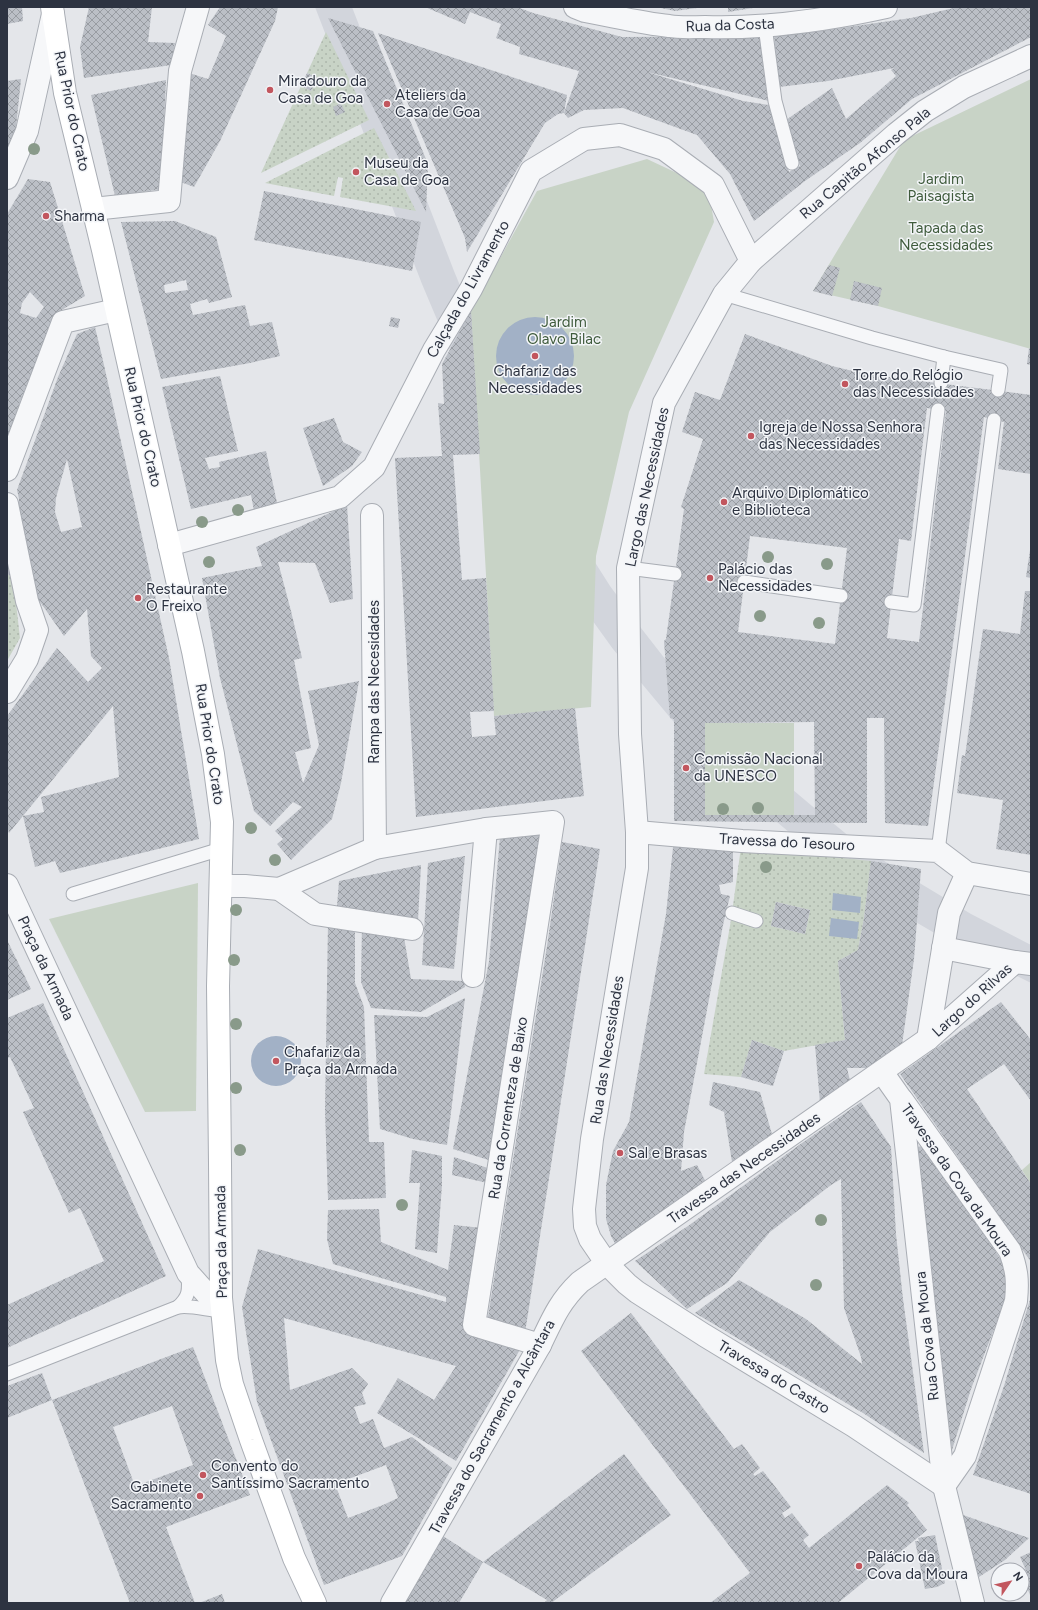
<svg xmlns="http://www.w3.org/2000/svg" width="1038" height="1610" font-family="Figtree,sans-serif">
<defs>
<pattern id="grass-dots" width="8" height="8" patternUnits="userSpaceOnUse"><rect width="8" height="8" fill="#c8d3c6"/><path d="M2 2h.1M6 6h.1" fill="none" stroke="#acb6ab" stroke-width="1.8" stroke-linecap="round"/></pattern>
<pattern id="building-cross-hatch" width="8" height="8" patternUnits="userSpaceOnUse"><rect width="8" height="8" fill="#bbbfc6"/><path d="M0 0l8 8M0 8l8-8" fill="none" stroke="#989ca2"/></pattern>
</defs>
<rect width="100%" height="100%" fill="#e4e6ea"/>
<polygon fill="#d2d5dc" points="315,7 352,7 454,271 491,361 584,545 610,586 641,628 669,664 773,773 812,806 850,837 893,867 971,914 1031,945 1031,983 955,945 914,921 874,896 829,864 790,833 750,799 678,727 613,649 582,606 460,374 422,284"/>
<g fill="url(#grass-dots)" fill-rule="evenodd">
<polygon points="326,32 369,120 261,173 301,86 311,91 318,78 307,73"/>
<polygon points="374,128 416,211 340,197 343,178 338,177 334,196 265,183"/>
<polygon points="7,574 13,577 20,638 7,661"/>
<path d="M741,847L871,861L864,918L858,950L838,961L845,1040L784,1051L752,1040L741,1077L704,1074L731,920ZM776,902L810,910L805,934L771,926Z"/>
</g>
<g fill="#c8d3c6">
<polygon points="1031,79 1031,349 878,306 813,291 904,140"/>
<polygon points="647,159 679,174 709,193 714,222 629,412 596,556 591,707 494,716 471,311 537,191"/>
<rect x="705" y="723" width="89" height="92"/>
<polygon points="198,883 196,1111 145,1112 49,919"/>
<polygon points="1031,1162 1031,1184 1022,1170"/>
</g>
<g fill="#a2b1c6">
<circle cx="535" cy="356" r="39"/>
<polygon points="833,893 861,897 860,913 832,910"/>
<polygon points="831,918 859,922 857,939 829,936"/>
<circle cx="276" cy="1061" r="25"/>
</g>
<g fill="url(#building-cross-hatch)" fill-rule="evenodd">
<polygon points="7,7 22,7 23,21 7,24"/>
<polygon points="89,7 152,7 148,42 175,43 171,65 84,78 80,47"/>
<polygon points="220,7 278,7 275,21 220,141 194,187 178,181 189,73 208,79 226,36 208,25"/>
<polygon points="425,7 517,7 533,13 622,37 760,36 769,101 647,72 743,101 769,105 780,145 789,172 800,166 786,120 832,88 846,119 896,76 891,70 894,68 828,81 779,87 774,35 820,31 911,18 958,7 1031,7 1031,37 912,99 860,143 805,181 754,221 730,174 697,135 623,108 584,110 568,118 564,113 579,71 519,54 520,47 496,38 501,24 470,12 465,24"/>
<polygon points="656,7 697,7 697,8 675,11"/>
<polygon points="728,7 753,7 753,8 728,12"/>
<polygon points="328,18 373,31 428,164 426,212"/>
<polygon points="378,33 567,95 564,113 558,114 545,123 467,252 465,238"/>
<polygon points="307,73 318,78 311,91 301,86"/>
<polygon points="21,79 15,137 7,153 7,81"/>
<polygon points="166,80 161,189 115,196 91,95"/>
<polygon points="341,103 345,112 336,116 333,107"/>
<path d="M28,179L50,182L85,296L60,311L47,335L21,399L7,444V214ZM30,292L44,307L36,318L20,313L22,303Z"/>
<polygon points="264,191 421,222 412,271 254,240"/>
<path d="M175,221L216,237L232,297L209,303L207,299L190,304L193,315L245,305L250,326L272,322L280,356L250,363L161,379L121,222ZM186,280L188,290L165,293L164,285Z"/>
<polygon points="829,265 840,268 832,296 813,291"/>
<polygon points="854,281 882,288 878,306 850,300"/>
<polygon points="471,311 480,454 453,455 462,580 486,578 494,711 470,712 472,737 496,735 494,716 575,708 584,796 416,817 395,458 442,456 438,403 444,404 442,364"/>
<polygon points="391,317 400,319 398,328 389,326"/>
<path d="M95,327L104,365L169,658L199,839L60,873L55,861L35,867L23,816L44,812L41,797L119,777L113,706L9,833L7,826V716L57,648L88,682L102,668L91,656L87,609L64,636L31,589L17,524L19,499L17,490L58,377L77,334ZM67,459L82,527L61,532L55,512L56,498Z"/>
<path d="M745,334L832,366L865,374L1031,395V474L998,469L1004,422L984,417L928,826L885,823L884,718H867V823L674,821V719L670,718L664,641L666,639L684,509L681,507L703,439L682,432L695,392L720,400ZM927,408L946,411L919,642L887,638L899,539L911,541ZM750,536L847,548L835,644L738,632ZM814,722L815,815H705V723Z"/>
<polygon points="1029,348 1031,349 1031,365 1027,364"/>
<polygon points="220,376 238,451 205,458 209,469 220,467 219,462 266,451 277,503 254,511 251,495 191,509 162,387"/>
<polygon points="334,418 343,442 362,452 352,466 323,486 303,428"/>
<polygon points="347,505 353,599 330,603 315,563 278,562 291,611 302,658 294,660 311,748 295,752 303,783 319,745 308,691 359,681 341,783 332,819 291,860 277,844 283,839 275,831 302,807 293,802 270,826 254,811 220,678 202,578 262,566 256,547"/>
<polygon points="7,547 13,577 7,574"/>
<polygon points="1030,550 1031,550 1031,578 1026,577"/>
<polygon points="1025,591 1031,591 1031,855 996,849 1003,800 957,793 962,755 965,756 983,629 1020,634"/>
<polygon points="541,830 495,1162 453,1149 489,961 500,837"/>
<polygon points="674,838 733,850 733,882 719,885 721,894 730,896 723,925 684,1132 681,1171 697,1165 708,1186 618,1249 611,1236 606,1219 606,1185 613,1151 629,1122 666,914"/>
<polygon points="562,842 600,849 525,1333 487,1323 547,946"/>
<polygon points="465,856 454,969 422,965 428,863"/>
<polygon points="871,861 921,869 914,959 902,1045 868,1068 847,1068 850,1081 820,1103 815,1045 845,1040 838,961 858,950 864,918"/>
<polygon points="421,865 418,920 337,906 339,881"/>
<polygon points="776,902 810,910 805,934 771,926"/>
<polygon points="328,922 355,922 355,983 364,1007 369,1142 384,1142 386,1198 328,1200 325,1111"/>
<polygon points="362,925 404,937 411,979 464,981 465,987 421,1012 371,1008 361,982"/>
<polygon points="7,940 31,989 7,1000"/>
<polygon points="465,998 447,1145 413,1139 380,1129 374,1015 427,1017"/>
<polygon points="1001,1002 1031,1040 1031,1101 1004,1064 967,1089 1031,1184 1031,1262 900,1074"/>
<polygon points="43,1003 166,1276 7,1348 7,1305 104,1261 80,1208 69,1213 23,1112 34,1108 10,1057 7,1058 7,1018"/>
<polygon points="752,1040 784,1051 773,1086 741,1077"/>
<polygon points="713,1082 760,1092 773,1138 733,1168 724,1112 709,1105"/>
<polygon points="861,1102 891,1147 896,1234 903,1299 924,1453 863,1413 695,1313 739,1280 806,1319 862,1364 861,1357 844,1308 841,1179 831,1185 770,1232 727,1283 687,1309 635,1261 688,1226 802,1143"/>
<polygon points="926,1146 1005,1266 1007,1281 1006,1298 971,1389 952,1450 914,1147"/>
<polygon points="412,1150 442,1156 442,1185 437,1253 415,1249 420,1183 409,1183"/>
<polygon points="454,1157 494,1170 492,1184 452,1175"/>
<path d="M379,1209L381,1242L448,1270L454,1225L482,1228L472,1309L522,1346L456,1461L377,1413L398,1378L434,1400L456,1366L284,1318L290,1390L352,1368L368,1384L362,1393L366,1404L354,1407L360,1424L373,1419L384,1448L412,1437L452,1468L402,1556L324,1585L257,1402L242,1307L258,1249L446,1302V1297L333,1264L327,1239L328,1210ZM386,1465L398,1498L383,1505L348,1518L335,1484Z"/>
<polygon points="1031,1296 1031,1494 973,1475 1004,1386"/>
<polygon points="631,1313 734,1449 742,1444 760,1468 753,1474 755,1476 763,1471 791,1507 782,1513 785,1518 792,1513 809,1535 803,1540 809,1548 887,1485 909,1503 907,1505 927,1530 838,1603 710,1603 750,1573 581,1351"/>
<path d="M193,1347L250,1495L166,1527L195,1603H130L52,1400ZM172,1406L193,1465L135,1486L113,1427Z"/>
<polygon points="42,1373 52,1400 7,1418 7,1386"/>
<polygon points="624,1454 671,1515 551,1603 544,1603 547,1600 483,1562"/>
<polygon points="963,1515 1029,1538 1005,1560 979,1577 970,1554"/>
<polygon points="935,1535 945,1583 937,1587 925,1589 915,1541 919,1541 918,1538"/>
<polygon points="443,1536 483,1562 459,1603 405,1603"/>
<polygon points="1031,1552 1031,1597 1023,1579 1029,1577 1020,1557"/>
<polygon points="222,1594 225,1603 199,1603"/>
</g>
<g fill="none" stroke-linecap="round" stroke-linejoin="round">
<g stroke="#a9adb4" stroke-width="15">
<g id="lane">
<polyline points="765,26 775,101 792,163"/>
<polyline points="724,294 872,338 944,357"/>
<polyline points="941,383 944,357 1001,370 998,390"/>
<polyline points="628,568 675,574"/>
<polyline points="744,582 841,596"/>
<polyline points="891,602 914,605 938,410"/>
<polyline points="938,851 994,420"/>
<polyline points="73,894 221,849"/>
<polyline points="732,913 756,921"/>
<path d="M178,1307C190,1296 189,1290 188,1273"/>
<path d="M7,1374L178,1307C192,1305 207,1310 222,1311"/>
</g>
</g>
<g stroke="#a9adb4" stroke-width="24">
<g id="street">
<path d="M575,7L585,11C613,16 641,23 669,26C681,28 693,27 705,27C766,29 827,20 886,7"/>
<polyline points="7,178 27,131 53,14"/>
<polyline points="93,209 169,201 180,71 198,7"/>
<polyline points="7,470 63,322 116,310"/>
<polyline points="7,504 27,601 37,630 27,659 7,692"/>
<polyline points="372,515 375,848 486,829 553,822 474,1325 540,1345"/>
<polyline points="169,545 340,497 374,467 434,350 471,289 531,171 584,139 620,135 664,149 713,185 751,261"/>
<polyline points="637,832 742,841 938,851 967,873 1031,884"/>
<polyline points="7,885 188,1273 222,1311"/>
<polyline points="221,886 245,886 279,889 315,914 412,929"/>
<polyline points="279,889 375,848"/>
<polyline points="943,948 1015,962"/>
<polyline points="473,976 486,829"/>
<polyline points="928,1039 949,913 967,873"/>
<polyline points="882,1072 901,1099 944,1486 973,1603"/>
<path d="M902,1100L1010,1251C1017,1270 1018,1281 1016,1301L965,1456L944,1486"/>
<polyline points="944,1486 854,1426 704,1335 637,1292 627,1284 607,1264 590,1239 585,1226 584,1209 592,1139 637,868 637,832 630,734 628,568 664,403 724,294 751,261 896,134 925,111 964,87 1031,56"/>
<path d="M392,1603L540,1345C552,1320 559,1302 580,1282L928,1039L1015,962L1031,964"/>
</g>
</g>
<g stroke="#a9adb4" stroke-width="24">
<polyline id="secondary" points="52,7 65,93 103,250 193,651 213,754 222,822 218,986 220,1163 221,1298 227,1360 232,1384 251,1440 294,1558 315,1603"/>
</g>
<use href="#lane" stroke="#f6f7f9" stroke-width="13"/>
<use href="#street" stroke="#f6f7f9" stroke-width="22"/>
<use href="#secondary" stroke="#fff" stroke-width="22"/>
</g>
<g fill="#899a8a">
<circle cx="34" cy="149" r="6"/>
<circle cx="238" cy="510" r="6"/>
<circle cx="202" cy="522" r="6"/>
<circle cx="768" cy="557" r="6"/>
<circle cx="209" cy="562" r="6"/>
<circle cx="827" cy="564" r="6"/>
<circle cx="760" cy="616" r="6"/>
<circle cx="819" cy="623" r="6"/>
<circle cx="758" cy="808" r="6"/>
<circle cx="723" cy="809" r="6"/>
<circle cx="251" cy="828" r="6"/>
<circle cx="275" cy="860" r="6"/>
<circle cx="766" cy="867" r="6"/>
<circle cx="236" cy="910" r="6"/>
<circle cx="234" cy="960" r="6"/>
<circle cx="236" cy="1024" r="6"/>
<circle cx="236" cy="1088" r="6"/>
<circle cx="240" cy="1150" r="6"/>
<circle cx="402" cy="1205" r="6"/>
<circle cx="821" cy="1220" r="6"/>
<circle cx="816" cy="1285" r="6"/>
</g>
<g fill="#c2565e" stroke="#f3f5f8" stroke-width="1.5">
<circle cx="270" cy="90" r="4"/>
<circle cx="387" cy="104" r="4"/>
<circle cx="356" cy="172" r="4"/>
<circle cx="46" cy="216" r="4"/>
<circle cx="535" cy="356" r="4"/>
<circle cx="845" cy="384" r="4"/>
<circle cx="751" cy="436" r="4"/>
<circle cx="724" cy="502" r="4"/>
<circle cx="710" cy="578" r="4"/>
<circle cx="138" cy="598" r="4"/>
<circle cx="686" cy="768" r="4"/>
<circle cx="276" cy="1061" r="4"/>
<circle cx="620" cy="1153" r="4"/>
<circle cx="203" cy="1475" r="4"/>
<circle cx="200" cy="1496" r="4"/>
<circle cx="859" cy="1566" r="4"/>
</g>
<g text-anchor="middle" stroke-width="3" stroke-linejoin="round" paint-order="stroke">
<g font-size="15" fill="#2d3341" stroke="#f3f5f8">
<text transform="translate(730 25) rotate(-2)" y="5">Rua da Costa</text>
<text transform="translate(72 111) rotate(78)" y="5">Rua Prior do Crato</text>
<text transform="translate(865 163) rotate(-40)" y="5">Rua Capitão Afonso Pala</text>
<text transform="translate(468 289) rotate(-61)" y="5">Calçada do Livramento</text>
<text transform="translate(143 427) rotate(77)" y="5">Rua Prior do Crato</text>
<text transform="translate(647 487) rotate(-78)" y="5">Largo das Necessidades</text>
<text transform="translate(374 682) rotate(-90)" y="5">Rampa das Necesidades</text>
<text transform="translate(210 744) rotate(81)" y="5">Rua Prior do Crato</text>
<text transform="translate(787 842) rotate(3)" y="5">Travessa do Tesouro</text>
<text transform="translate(46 968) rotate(65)" y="5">Praça da Armada</text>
<text transform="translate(972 1000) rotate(-42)" y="5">Largo do Rilvas</text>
<text transform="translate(607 1050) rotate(-81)" y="5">Rua das Necessidades</text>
<text transform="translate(508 1108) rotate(-81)" y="5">Rua da Correnteza de Baixo</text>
<text transform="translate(744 1168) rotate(-35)" y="5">Travessa das Necessidades</text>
<text transform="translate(957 1180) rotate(55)" y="5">Travessa da Cova da Moura</text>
<text transform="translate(221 1242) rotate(-91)" y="5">Praça da Armada</text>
<text transform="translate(927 1336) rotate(-96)" y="5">Rua Cova da Moura</text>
<text transform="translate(774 1377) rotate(31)" y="5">Travessa do Castro</text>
<text transform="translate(492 1427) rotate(-61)" y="5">Travessa do Sacramento a Alcântara</text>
</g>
<g font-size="15" fill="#2d3341" stroke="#f3f5f8" text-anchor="start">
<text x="278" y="86">Miradouro da<tspan x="278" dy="17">Casa de Goa</tspan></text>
<text x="395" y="100">Ateliers da<tspan x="395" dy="17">Casa de Goa</tspan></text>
<text x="364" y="168">Museu da<tspan x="364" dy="17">Casa de Goa</tspan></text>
<text x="54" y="221">Sharma</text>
<text x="535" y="376" text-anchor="middle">Chafariz das<tspan x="535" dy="17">Necessidades</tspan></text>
<text x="853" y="380">Torre do Relógio<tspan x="853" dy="17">das Necessidades</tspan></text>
<text x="759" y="432">Igreja de Nossa Senhora<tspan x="759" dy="17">das Necessidades</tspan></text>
<text x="732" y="498">Arquivo Diplomático<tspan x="732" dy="17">e Biblioteca</tspan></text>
<text x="718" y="574">Palácio das<tspan x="718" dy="17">Necessidades</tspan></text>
<text x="146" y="594">Restaurante<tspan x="146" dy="17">O Freixo</tspan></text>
<text x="694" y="764">Comissão Nacional<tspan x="694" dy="17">da UNESCO</tspan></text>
<text x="284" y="1057">Chafariz da<tspan x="284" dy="17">Praça da Armada</tspan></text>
<text x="628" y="1158">Sal e Brasas</text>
<text x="211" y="1471">Convento do<tspan x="211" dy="17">Santíssimo Sacramento</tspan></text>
<text x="192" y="1492" text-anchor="end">Gabinete<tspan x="192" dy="17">Sacramento</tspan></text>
<text x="867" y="1562">Palácio da<tspan x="867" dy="17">Cova da Moura</tspan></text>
</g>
<g font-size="15" fill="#3f5b3c" stroke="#f3f5f8">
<text x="941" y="184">Jardim<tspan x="941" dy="17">Paisagista</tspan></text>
<text x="946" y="233">Tapada das<tspan x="946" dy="17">Necessidades</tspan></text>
<text x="564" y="327">Jardim<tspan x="564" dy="17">Olavo Bilac</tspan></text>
</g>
</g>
<rect width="1038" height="1610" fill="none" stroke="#2d3341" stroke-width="16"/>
<g transform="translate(1010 1582) rotate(56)"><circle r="19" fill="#f3f5f8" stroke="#a4a7af"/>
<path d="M0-3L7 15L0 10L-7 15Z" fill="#c2565e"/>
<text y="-6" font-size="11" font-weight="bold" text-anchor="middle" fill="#2d3341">N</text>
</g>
</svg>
